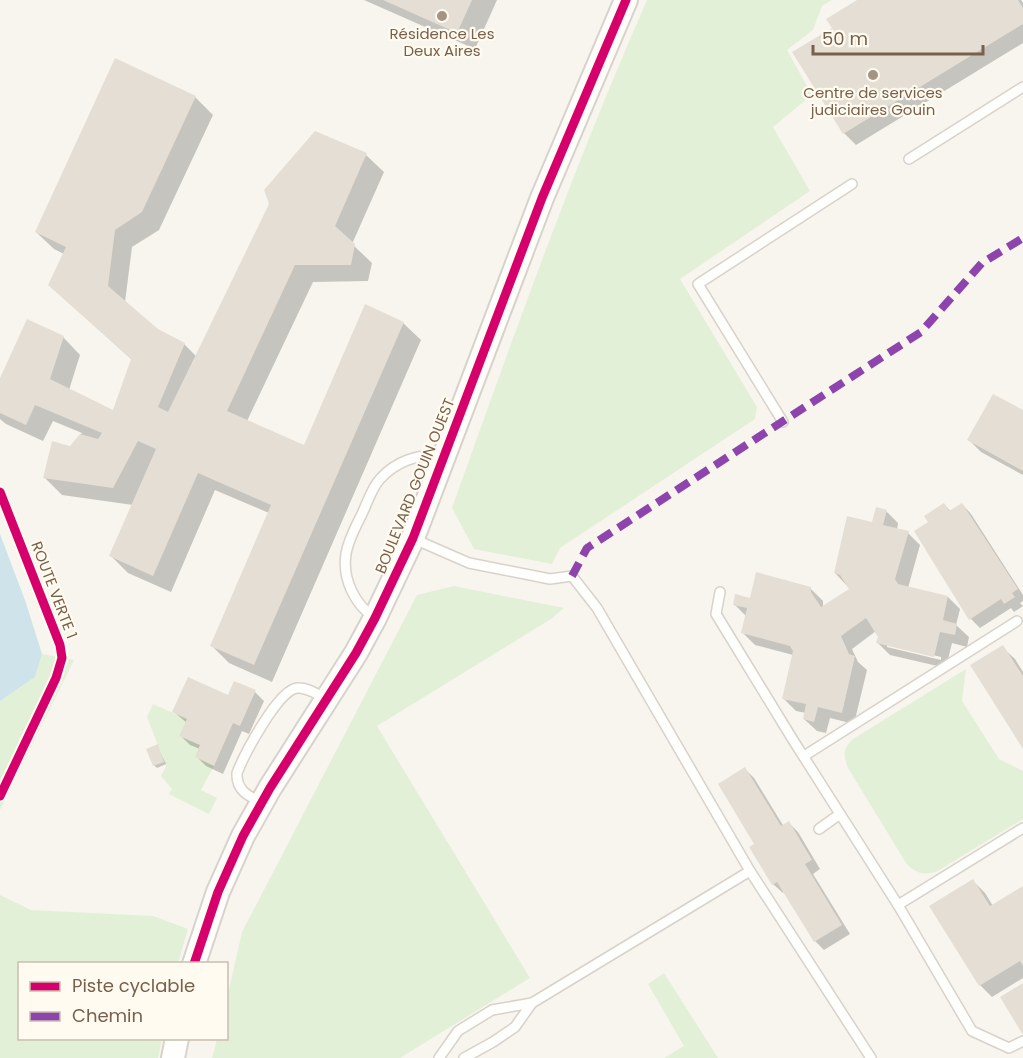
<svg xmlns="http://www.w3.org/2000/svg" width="1023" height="1058" font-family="Poppins,sans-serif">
<rect width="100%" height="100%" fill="#f8f5ee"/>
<g fill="#e3f0d8">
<path d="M647,0H832L822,6L813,30L787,50L812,95L773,127L810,191L680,279L757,407L755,419L560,548L552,564L474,549L452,508C513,337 574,166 647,0Z"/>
<polygon points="454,586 564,608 551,619 377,726 530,978 400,1058 212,1058 217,1039 226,1038 227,998 242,932 417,595"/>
<polygon points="42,654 74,660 0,810 0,701 35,677"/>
<path d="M966,669L962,701L999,759L1023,771V819L936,872C922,875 915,873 906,863L848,768C843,756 843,748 853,739Z"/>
<polygon points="153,704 187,719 180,736 200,745 214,766 201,790 217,798 209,814 169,794 172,789 161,776 166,766 147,717"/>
<polygon points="0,895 31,910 153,916 188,929 178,963 20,964 20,1038 162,1039 158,1058 0,1058"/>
<polygon points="664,973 718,1058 664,1058 684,1046 648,984"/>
</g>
<polygon fill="#cee4ea" points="0,534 26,603 42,654 35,677 0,701"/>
<g fill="#0003" fill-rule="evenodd">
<polygon points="364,0 497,0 475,49"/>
<polygon points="860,0 1021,0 1023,3 1023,43 856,145 844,133 794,52 834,28"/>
<polygon points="195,97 213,115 159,230 132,247 125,302 157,330 184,344 197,357 366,155 384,172 352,244 372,263 368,281 313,282 247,421 305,447 403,323 421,340 272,682 229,663 211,645 269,513 215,490 171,592 128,573 111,556 133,505 62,495 45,478 82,433 53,421 43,441 6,424 0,419 0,381 63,337 80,355 69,390 113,412 132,360 50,285 64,254 54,249 36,232"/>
<polygon points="1023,412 1023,475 981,452 969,440"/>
<polygon points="944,504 951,512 962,504 971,514 1023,595 1023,601 1020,603 1023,606 1014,612 1011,608 980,628 971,619 930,522"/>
<path d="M886,511L898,523L897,530L908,533L920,545L908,588L948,597L960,609L956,625L969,637L967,647L952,643L946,668L890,655L878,643L880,637L876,631L852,649L858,662L867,670L854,724L830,718L826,733L817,731L804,719L806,713L796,711L784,699L793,655L755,645L743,633L746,616L734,604L810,588L823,601V607L851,590L835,573L873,524ZM887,644L941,657V660L887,647Z"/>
<polygon points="1002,647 1015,659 1023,672 1023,746"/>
<polygon points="255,692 264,701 249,734 242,731 223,774 206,766 197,757 200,749 190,745 181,736 187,723 174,712 229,697"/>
<polygon points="157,746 166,764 157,768 154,765"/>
<polygon points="745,769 754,778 784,827 789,823 798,832 820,869 813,874 850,934 824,950 815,941 784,892 783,893 773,884 756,844"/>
<polygon points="973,881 985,893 993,906 1023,888 1023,978 992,997 980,985"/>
</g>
<g fill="#e5ded5">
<polygon points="383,0 472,0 457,33"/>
<polygon points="857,0 1018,0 1023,8 1023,24 843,134 792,52 832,28 826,19"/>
<polygon points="115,58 196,96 142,212 115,230 108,286 158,329 185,343 158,407 168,412 269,204 264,190 315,131 367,153 335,226 355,244 351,265 295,265 227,411 304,445 365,304 404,322 254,665 210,646 271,505 198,473 153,576 109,556 156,449 138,441 113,488 43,478 52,441 70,446 80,434 98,439 102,433 35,405 26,425 0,413 0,378 27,319 64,336 50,379 113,410 131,359 48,285 66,247 35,232"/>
<polygon points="993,394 1023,410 1023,471 967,440"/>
<polygon points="944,503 949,511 962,503 1018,589 1012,593 1015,597 1004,604 1001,599 969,620 914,531 928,522 924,516"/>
<polygon points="876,507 887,510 883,525 909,531 895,579 898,584 948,596 943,620 957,624 955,635 940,632 934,657 876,643 878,637 866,618 841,636 849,654 855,656 842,713 818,707 814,722 803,719 806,704 782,699 793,651 790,646 741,633 747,608 733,605 735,594 750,598 756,572 811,587 811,592 821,607 849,589 840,575 834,573 847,516 872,522"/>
<polygon points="1003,645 1023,676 1023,749 970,665"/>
<polygon points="188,677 228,695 234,681 256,690 240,726 233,723 214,766 195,757 200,745 179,736 187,719 172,712"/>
<polygon points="158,744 164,762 153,766 146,749"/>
<polygon points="745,767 781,826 789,821 812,860 805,864 842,925 814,942 777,882 772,885 749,847 754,844 718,784"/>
<polygon points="973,879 990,906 1023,886 1023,966 1020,961 979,986 929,906"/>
<polygon points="1023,983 1023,1035 1000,997"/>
</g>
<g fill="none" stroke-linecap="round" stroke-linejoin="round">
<g stroke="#d8d2cb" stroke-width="12">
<g id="service">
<polyline points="909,159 1023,87"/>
<polyline points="783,422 698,284 852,184"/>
<polyline points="414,539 469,563 550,579 572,576 597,608 750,871 871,1058"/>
<polyline points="720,592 716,614 793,740 898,905 972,1031 1009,1048 1023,1041"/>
<path d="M375,618C355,605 342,579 346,554C348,541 355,528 361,516C367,504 371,489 380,479C395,462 420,452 442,457"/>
<polyline points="804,756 1017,621"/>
<path d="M261,802C248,796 236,790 237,773C244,755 278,690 297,688C308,687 318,695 327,699"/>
<polyline points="819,829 840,814"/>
<polyline points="898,905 1023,828"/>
<polyline points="439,1058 458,1031 492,1010 532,1003"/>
<polyline points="464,1058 493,1042 515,1027 532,1003 750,871"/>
</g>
</g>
<g stroke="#d8d2cb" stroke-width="26">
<g id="tertiary">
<polyline points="194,964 218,892 243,836 270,788 356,653 375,618 413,538 542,198 626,0"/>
<polyline points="173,1058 177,1038"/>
</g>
</g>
<use href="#service" stroke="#fefefc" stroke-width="9"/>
<use href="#tertiary" stroke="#fefefc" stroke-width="22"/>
<polyline stroke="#8e44ad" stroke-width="8" stroke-dasharray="15 8" stroke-linecap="butt" points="572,576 587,548 921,332 982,263 1023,238"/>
<g stroke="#fffbf0" stroke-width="13">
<g id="cycleway">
<polyline points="0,492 60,645 62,658 56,678 0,796"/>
<polyline points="194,964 218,892 243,836 270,788 356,653 375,618 413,538 542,198 626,0"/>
</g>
</g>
<use href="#cycleway" stroke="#d6006c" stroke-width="9"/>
</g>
<g fill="#a59484" stroke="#fffbf0" stroke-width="2">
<circle cx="442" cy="16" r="6"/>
<circle cx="873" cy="75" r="6"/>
</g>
<g text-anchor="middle" stroke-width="4.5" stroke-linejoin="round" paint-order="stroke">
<g font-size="15" fill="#79604b" stroke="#fffbf0">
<text x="442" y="39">Résidence Les<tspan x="442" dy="17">Deux Aires</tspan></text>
<text x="873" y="98">Centre de services<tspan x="873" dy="17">judiciaires Gouin</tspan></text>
</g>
<g font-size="15" fill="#79604b" stroke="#fffbf0">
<text transform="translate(415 486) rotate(-68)" y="5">BOULEVARD GOUIN OUEST</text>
<text transform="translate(54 590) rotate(69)" y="5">ROUTE VERTE 1</text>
</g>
</g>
<rect x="18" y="962" width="210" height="78" fill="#fffbf0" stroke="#c9bdae" stroke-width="1.5"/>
<rect x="30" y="982" width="30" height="9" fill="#d6006c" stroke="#c9bdae" stroke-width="1.5"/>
<text x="72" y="992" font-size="18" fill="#79604b">Piste cyclable</text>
<rect x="30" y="1012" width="30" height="9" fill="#8e44ad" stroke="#c9bdae" stroke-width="1.5"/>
<text x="72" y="1022" font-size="18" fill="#79604b">Chemin</text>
<path d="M813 45v9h170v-9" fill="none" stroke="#79604b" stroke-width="3"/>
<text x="822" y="45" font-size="18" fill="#79604b" stroke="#fffbf0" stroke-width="4.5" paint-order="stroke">50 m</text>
</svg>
